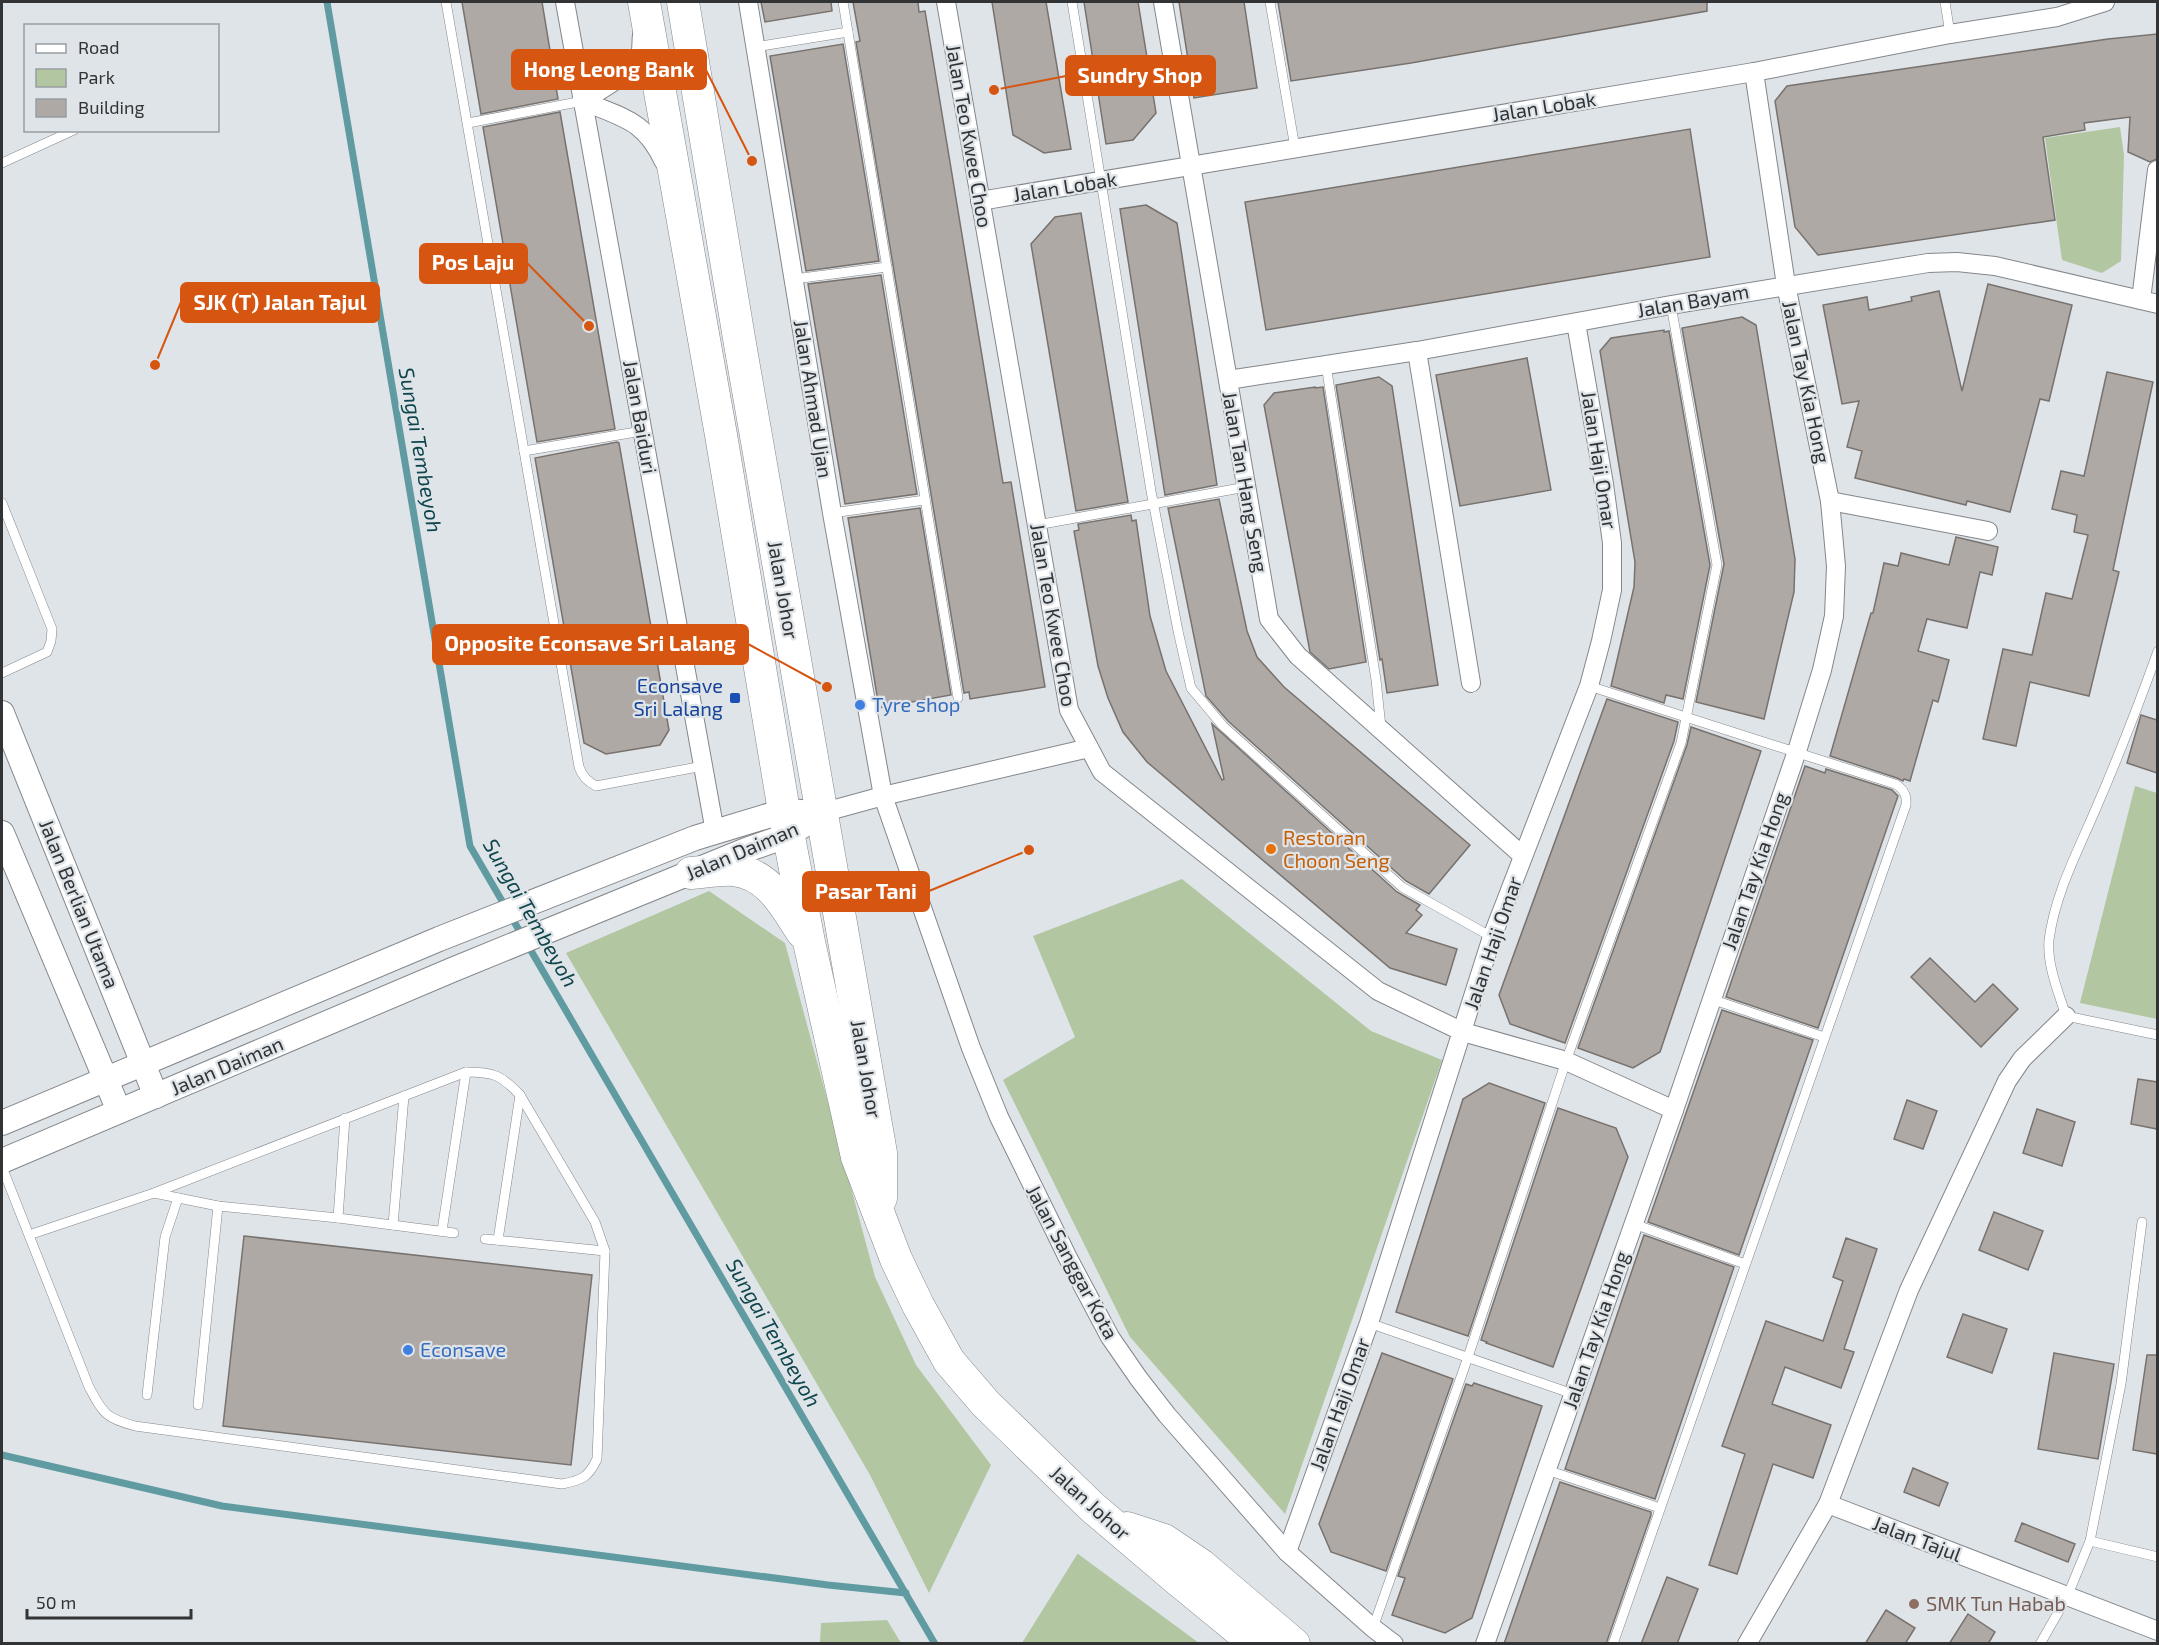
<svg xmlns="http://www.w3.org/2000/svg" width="2159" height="1645" font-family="'Exo 2',sans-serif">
<rect width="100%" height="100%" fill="#dfe4e9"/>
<g fill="#b1c6a1">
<polygon points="2120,127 2124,155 2121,261 2102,273 2062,260 2045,138"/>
<polygon points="2135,786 2157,793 2157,1019 2080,1003"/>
<polygon points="1182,879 1371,1031 1442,1060 1285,1514 1130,1337 1003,1080 1075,1037 1033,936"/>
<polygon points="709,891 785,943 875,1277 916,1365 991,1465 929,1593 870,1475 566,953"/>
<polygon points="1078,1553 1078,1554 1199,1643 1022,1643"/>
<polygon points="887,1620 901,1643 820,1643 821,1623"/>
</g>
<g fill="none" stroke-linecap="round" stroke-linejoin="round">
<g stroke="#609ba2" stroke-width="7">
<polyline points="327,2 470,846 935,1644"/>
<polyline points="2,1455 222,1506 828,1585 906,1593"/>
</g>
</g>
<g fill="#afa9a5" stroke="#78726e" stroke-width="1.5">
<polygon points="462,2 542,2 558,99 481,114"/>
<polygon points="761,2 831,2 832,11 765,22"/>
<polygon points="853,2 918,2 919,12 925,11 1003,483 1011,482 1045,687 970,699 969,692 964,693 856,42 860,41"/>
<polygon points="992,2 1046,2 1071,149 1044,153 1013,135"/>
<polygon points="1084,2 1138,2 1156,113 1133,140 1106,144"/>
<polygon points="1179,2 1244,2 1257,88 1194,98"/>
<polygon points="1278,2 1707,2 1707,11 1411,63 1291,81"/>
<polygon points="2157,34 2157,159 2150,162 2128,152 2130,117 2084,123 2085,130 2043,137 2055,220 1818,255 1795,227 1775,101 1787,86 2108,39"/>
<polygon points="843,44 879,261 806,271 770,56"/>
<polygon points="560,112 615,429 537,442 483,127"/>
<polygon points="1690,129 1710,257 1266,330 1245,202"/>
<polygon points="1146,205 1177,223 1217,485 1165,495 1120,209"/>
<polygon points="1081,213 1128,502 1076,511 1031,244 1055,217"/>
<polygon points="881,275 917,494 845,504 808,284"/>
<polygon points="1988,284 2072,305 2049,401 2040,399 2010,512 1967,501 1966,505 1855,478 1862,451 1847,447 1859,401 1842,404 1823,305 1867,297 1869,310 1912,301 1911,297 1939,291 1962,391"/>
<polygon points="1742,317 1756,325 1795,559 1794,592 1764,719 1696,702 1724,564 1682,328"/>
<polygon points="1664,330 1664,332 1669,331 1710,565 1683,699 1666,695 1664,703 1611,686 1634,587 1635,562 1600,351 1611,338"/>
<polygon points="1527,358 1551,490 1460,506 1436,375"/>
<polygon points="2107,372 2153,382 2113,570 2119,572 2089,696 2030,682 2016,746 1983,739 2003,649 2032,655 2046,593 2072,599 2088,535 2074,532 2077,515 2052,509 2061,471 2084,476"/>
<polygon points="1379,377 1392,386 1438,685 1387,693 1382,659 1380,660 1336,385"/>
<polygon points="1315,387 1315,388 1323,387 1366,662 1329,669 1310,652 1264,405 1274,393"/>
<polygon points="617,442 619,443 669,730 660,745 606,754 584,743 535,458"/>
<polygon points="1219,499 1247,631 1257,657 1284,687 1470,845 1429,894 1406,881 1228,721 1206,696 1168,508"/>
<polygon points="920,508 951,695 879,708 848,518"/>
<polygon points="1131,515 1132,521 1136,520 1150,616 1166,671 1222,780 1224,779 1212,724 1397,892 1420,905 1416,910 1422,915 1406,933 1457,949 1446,985 1390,968 1147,762 1123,732 1108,698 1098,666 1074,531 1079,530 1078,524"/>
<polygon points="1956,537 1998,547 1992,575 1980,572 1967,628 1927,619 1918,651 1949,660 1938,702 1933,700 1910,781 1904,779 1903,781 1897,778 1830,756 1871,613 1873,613 1884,563 1898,566 1901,553 1949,565"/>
<polygon points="1607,699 1678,722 1674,741 1565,1043 1510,1024 1499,995"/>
<polygon points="2141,715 2157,720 2157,773 2127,763"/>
<polygon points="1691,727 1761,751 1660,1052 1633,1068 1578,1048 1687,745"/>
<polygon points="1805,766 1825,773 1826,769 1892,790 1898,796 1818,1028 1726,997"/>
<polygon points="1930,958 1975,1002 1993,984 2018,1009 1981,1047 1911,977"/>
<polygon points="1722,1010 1813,1040 1739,1255 1648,1222"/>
<polygon points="2138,1079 2157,1082 2157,1129 2131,1124"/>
<polygon points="1489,1083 1545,1103 1468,1336 1396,1312 1463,1099"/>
<polygon points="1907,1100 1937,1111 1923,1149 1894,1139"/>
<polygon points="1558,1108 1616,1128 1628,1157 1553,1367 1486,1343 1487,1342 1481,1340"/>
<polygon points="2037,1109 2075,1122 2062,1166 2023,1153"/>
<polygon points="1994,1212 2043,1231 2028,1270 1979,1250"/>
<polygon points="1644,1235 1734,1267 1655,1499 1565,1469"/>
<polygon points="244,1236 592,1275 571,1465 223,1426"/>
<polygon points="1846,1238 1877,1249 1844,1349 1854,1352 1841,1388 1785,1367 1772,1404 1831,1425 1813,1478 1773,1464 1737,1574 1709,1565 1745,1454 1722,1446 1766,1321 1823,1341 1843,1281 1833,1277"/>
<polygon points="1963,1314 2007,1329 1992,1373 1947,1357"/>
<polygon points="1382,1353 1453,1379 1386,1571 1331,1552 1319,1524"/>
<polygon points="2054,1353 2114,1364 2098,1459 2038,1449"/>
<polygon points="2147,1355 2157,1355 2157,1454 2133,1450"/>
<polygon points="1474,1383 1542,1406 1472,1618 1445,1633 1392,1615 1405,1578 1398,1576 1466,1384 1472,1386"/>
<polygon points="1913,1468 1948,1483 1939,1506 1904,1492"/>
<polygon points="1560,1482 1651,1512 1651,1515 1606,1644 1504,1644"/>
<polygon points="2022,1523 2075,1544 2068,1562 2015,1541"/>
<polygon points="1667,1577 1698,1589 1677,1644 1641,1644"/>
<polygon points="1886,1610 1915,1628 1905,1644 1865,1644"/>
<polygon points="1968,1614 1995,1632 1988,1644 1949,1644"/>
</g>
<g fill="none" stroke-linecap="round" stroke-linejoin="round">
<g stroke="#83878c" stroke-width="10">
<g id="lane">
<path d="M446,2L579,767C583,777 587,781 596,786L703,766"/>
<polyline points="843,2 958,698"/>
<polyline points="1072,2 1151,491 1178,631 1191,688 1223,726 1402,887 1492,937"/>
<polyline points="1270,2 1295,148"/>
<polyline points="1945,2 1950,34"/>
<polyline points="755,47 848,32"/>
<polyline points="468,123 583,101"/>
<polyline points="2,163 74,130"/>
<polyline points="794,279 887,267"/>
<polyline points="1326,365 1376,680 1381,727"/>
<polyline points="524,451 642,431"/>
<polyline points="2,503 52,629 51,641 47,652 2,673"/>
<polyline points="832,513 925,500"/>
<polyline points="1037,525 1246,487"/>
<path d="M2158,651C2139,704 2119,755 2097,806C2079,849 2055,893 2049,940C2047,965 2058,991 2066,1016L2158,1035"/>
<path d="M1589,686L1895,784C1904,789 1907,795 1906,805L1613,1644"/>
<polyline points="1711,999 1824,1037"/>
<path d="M2,1167L89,1387C103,1413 105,1418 135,1426L562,1484C582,1480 588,1478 597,1459L605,1251L595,1222L520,1095C501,1075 494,1072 466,1072L154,1193L29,1235"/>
<polyline points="154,1193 218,1206 338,1218 454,1233"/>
<polyline points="338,1218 345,1118"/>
<polyline points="1634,1224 1745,1264"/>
<polyline points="393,1225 404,1096"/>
<polyline points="442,1231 466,1072"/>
<polyline points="485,1239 605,1251"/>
<polyline points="498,1240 520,1095"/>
<polyline points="1369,1323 1573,1394"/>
<polyline points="147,1395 165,1237 178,1198"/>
<polyline points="198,1405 218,1206"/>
<polyline points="1547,1470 1660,1508"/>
<polyline points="2090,1541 2158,1557"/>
<polyline points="1373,1628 1468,1357 1566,1061 1681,743 1717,565 1671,305"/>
<polyline points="2040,1644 2067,1597 2090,1541 2121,1384 2142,1222"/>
</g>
</g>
<g stroke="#83878c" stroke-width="20">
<g id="street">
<polyline points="565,2 715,832"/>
<polyline points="748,2 832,513 883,796 971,1048 999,1117 1068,1258 1110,1337 1139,1379 1167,1415 1287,1552 1373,1628 1394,1644"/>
<polyline points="946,2 1069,710 1102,772 1378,991 1463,1032 1566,1061 1674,1110"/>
<polyline points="1163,2 1269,619 1298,656 1523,856"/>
<path d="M583,101C623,118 645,120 664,162"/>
<path d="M583,101C598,91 635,72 640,55C642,49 641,42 642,35"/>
<polyline points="980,201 1754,72 1950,34 2057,17 2105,2"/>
<polyline points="2141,300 2157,170"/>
<polyline points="1417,351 1471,683"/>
<polyline points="1228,380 1417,351 1671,305 1928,263 1957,262 1995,266 2158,304"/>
<polyline points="1830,501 1988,531"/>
<polyline points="821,813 883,796 1089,748"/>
<polyline points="1828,1504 1909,1290 2007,1081 2022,1059 2066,1016"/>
<polyline points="1287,1552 1369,1323 1492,937 1589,686 1601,641 1612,590 1612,543 1604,484 1576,323"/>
<polyline points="1485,1644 1674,1110 1797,751 1822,670 1834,616 1836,566 1830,501 1786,285 1754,72"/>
<polyline points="1747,1644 1828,1504 2158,1631"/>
</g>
</g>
<g stroke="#83878c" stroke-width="26">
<g id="secondary">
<polyline points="2,713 156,1096"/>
<polyline points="2,833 119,1111"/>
<polyline points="2,1123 439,939 695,838 784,811 801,812"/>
<polyline points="2,1161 452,970 746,850 789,835 821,813"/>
</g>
</g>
<g stroke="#83878c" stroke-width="33">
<g id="highway">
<polyline points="644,2 721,435 784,811 809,942 857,1157 896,1259 918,1305 949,1361 985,1403 1092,1507 1178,1580 1256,1644"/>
<polyline points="683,2 740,344 881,1153 881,1198"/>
<path d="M691,873C705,872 720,869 734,870C769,874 784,905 802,932"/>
<polyline points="1127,1528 1164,1540 1201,1565 1294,1644"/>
</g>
</g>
<use href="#lane" stroke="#fff" stroke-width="9"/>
<use href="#street" stroke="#fff" stroke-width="18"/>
<use href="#secondary" stroke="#fff" stroke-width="24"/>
<use href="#highway" stroke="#fff" stroke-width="32"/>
</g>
<rect fill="#1a4fb4" stroke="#dfe4e9" stroke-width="2" x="729" y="692" width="12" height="12" rx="3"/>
<g fill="#3f7fe0" stroke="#dfe4e9" stroke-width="2">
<circle cx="860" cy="705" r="6"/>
<circle cx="408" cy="1350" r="6"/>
</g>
<circle fill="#e8710a" stroke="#dfe4e9" stroke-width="2" cx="1271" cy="849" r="6"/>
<circle fill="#8d6e63" stroke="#dfe4e9" stroke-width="2" cx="1914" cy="1604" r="6"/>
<g text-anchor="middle" stroke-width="4.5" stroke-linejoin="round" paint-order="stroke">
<g font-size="20" fill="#313335" stroke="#dfe4e9">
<text transform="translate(1544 107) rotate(-9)" y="7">Jalan Lobak</text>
<text transform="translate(969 136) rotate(80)" y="7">Jalan Teo Kwee Choo</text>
<text transform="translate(1065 187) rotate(-9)" y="7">Jalan Lobak</text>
<text transform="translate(1693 301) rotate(-10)" y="7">Jalan Bayam</text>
<text transform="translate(1806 382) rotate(78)" y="7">Jalan Tay Kia Hong</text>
<text transform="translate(813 399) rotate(81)" y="7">Jalan Ahmad Ujan</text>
<text transform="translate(640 417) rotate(80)" y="7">Jalan Baiduri</text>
<text transform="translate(1599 460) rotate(81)" y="7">Jalan Haji Omar</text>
<text transform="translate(1245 482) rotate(80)" y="7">Jalan Tan Hang Seng</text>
<text transform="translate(783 590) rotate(80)" y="7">Jalan Johor</text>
<text transform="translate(1053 615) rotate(80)" y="7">Jalan Teo Kwee Choo</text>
<text transform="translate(742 851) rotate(-23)" y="7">Jalan Daiman</text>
<text transform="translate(1755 871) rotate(-71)" y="7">Jalan Tay Kia Hong</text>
<text transform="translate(79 904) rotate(68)" y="7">Jalan Berlian Utama</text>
<text transform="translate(1493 943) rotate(-71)" y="7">Jalan Haji Omar</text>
<text transform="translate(227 1066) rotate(-23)" y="7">Jalan Daiman</text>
<text transform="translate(866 1069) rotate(80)" y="7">Jalan Johor</text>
<text transform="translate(1072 1262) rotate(62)" y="7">Jalan Sanggar Kota</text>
<text transform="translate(1596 1330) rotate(-71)" y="7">Jalan Tay Kia Hong</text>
<text transform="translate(1340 1404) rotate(-70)" y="7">Jalan Haji Omar</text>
<text transform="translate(1090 1503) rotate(42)" y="7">Jalan Johor</text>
<text transform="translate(1917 1539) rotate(21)" y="7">Jalan Tajul</text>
</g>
<g font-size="20" fill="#164399" stroke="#dfe4e9" text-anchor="end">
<text x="723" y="693">Econsave<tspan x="723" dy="23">Sri Lalang</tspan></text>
</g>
<g font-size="20" fill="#366cbe" stroke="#dfe4e9" text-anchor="start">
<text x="872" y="712">Tyre shop</text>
<text x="420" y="1357">Econsave</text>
</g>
<g font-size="20" fill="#c56008" stroke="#dfe4e9" text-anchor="start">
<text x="1283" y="845">Restoran<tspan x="1283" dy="23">Choon Seng</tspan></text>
</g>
<g font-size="20" fill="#785e54" stroke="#dfe4e9" text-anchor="start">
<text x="1926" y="1611">SMK Tun Habab</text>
</g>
<g font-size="21" font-style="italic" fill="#0f464c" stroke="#dfe4e9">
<text transform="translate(420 450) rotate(80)" y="7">Sungai Tembeyoh</text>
<text transform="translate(530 913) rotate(60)" y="7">Sungai Tembeyoh</text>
<text transform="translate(773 1333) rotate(60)" y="7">Sungai Tembeyoh</text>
</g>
</g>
<path fill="none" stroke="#d65510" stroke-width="2" d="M752 161L706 70M994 90L1066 76M589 326L527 263M155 365L181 302M827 687L748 644M1029 850L929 891"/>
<g fill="#d65510" stroke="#dfe4e9" stroke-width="2">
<circle cx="752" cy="161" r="6"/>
<circle cx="994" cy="90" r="6"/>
<circle cx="589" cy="326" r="6"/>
<circle cx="155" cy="365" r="6"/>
<circle cx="827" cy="687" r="6"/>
<circle cx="1029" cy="850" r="6"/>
</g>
<g fill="#d65510" stroke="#d65510" stroke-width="2">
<rect x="512" y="50" width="194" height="39" rx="6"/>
<rect x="1066" y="56" width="149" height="39" rx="6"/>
<rect x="420" y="244" width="107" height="39" rx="6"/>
<rect x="181" y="283" width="198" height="39" rx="6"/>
<rect x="433" y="625" width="315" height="39" rx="6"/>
<rect x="803" y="872" width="126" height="39" rx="6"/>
</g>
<g font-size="21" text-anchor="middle" font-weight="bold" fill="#fff">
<text x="609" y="77">Hong Leong Bank</text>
<text x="1140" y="83">Sundry Shop</text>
<text x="473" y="270">Pos Laju</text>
<text x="280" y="310">SJK (T) Jalan Tajul</text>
<text x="590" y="651">Opposite Econsave Sri Lalang</text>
<text x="866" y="899">Pasar Tani</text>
</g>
<rect width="2159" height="1645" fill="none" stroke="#313335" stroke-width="6"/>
<rect x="24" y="24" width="195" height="108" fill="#dfe4e9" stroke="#999da1" stroke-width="1.5"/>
<rect x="36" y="44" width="30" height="9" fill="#ffffff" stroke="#999da1" stroke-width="1.5"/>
<text x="78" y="54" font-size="18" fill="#313335">Road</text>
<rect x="36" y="69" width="30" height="18" fill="#b1c6a1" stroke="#999da1" stroke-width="1.5"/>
<text x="78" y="84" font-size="18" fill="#313335">Park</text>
<rect x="36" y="99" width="30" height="18" fill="#afa9a5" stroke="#999da1" stroke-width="1.5"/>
<text x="78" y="114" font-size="18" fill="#313335">Building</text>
<path d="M27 1609v9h164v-9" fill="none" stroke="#313335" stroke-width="3"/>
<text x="36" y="1609" font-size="18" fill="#313335" stroke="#dfe4e9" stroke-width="4.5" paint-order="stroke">50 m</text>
</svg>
